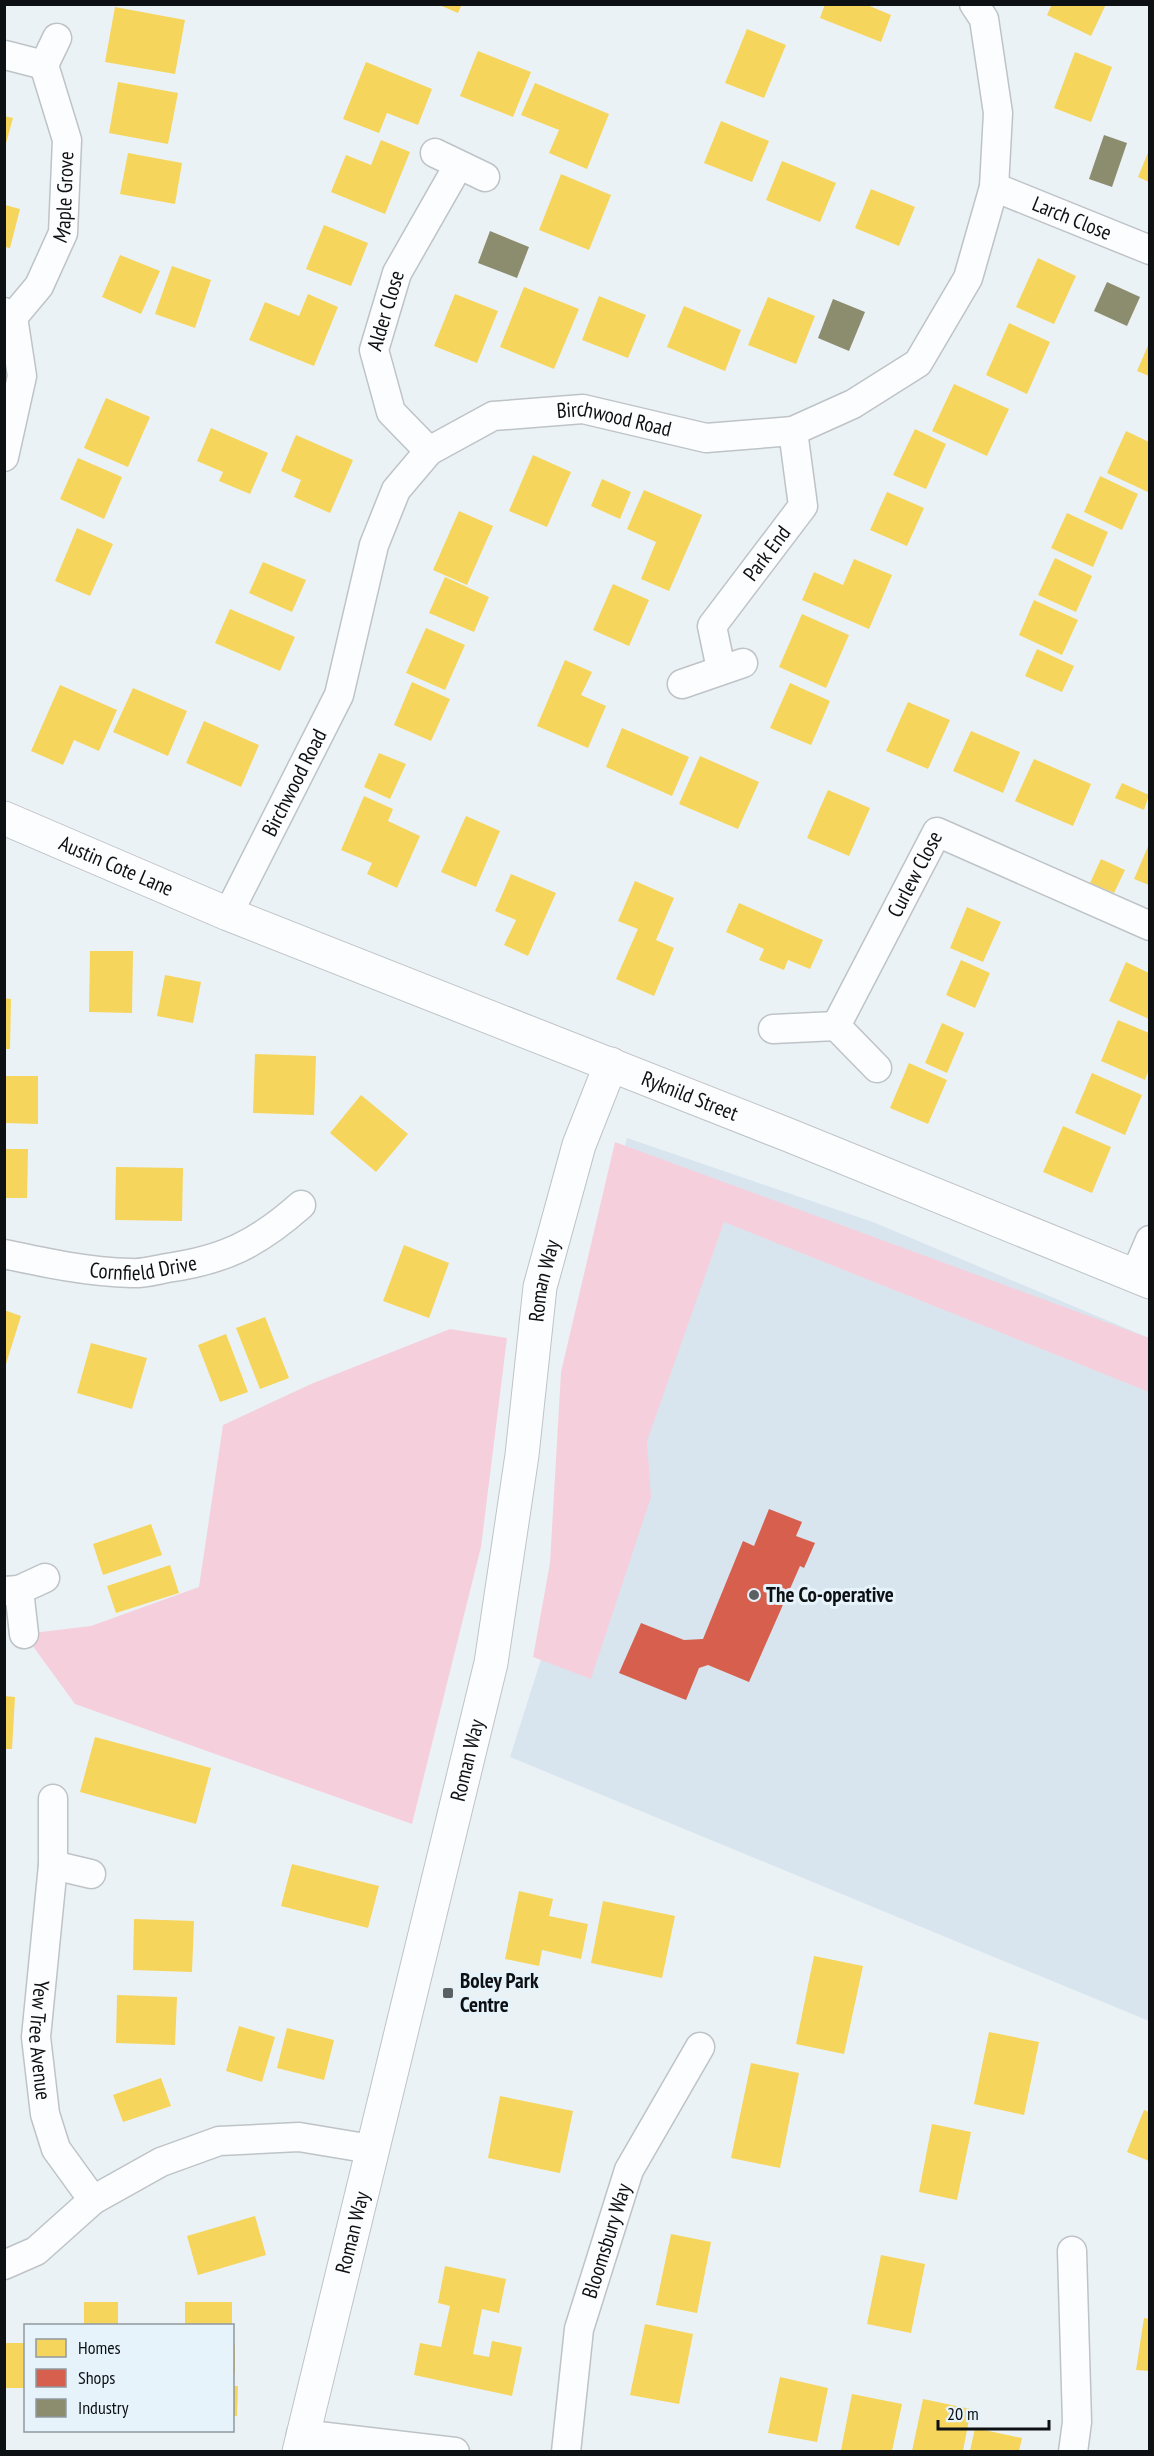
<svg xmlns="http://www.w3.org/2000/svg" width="1154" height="2456" font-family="'PT Sans Narrow',sans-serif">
<rect width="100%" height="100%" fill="#ebf2f6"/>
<polygon fill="#d8e5ee" points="627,1138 873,1222 1149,1338 1149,2021 510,1757 543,1653 586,1286"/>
<g fill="#f5d0dc">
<polygon points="615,1142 1149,1338 1149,1392 724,1222 647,1441 651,1497 591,1679 533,1657 550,1563 561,1372"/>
<polygon points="450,1329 507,1338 481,1547 412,1824 75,1704 24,1634 91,1626 199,1587 223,1425 311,1384"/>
</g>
<g fill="#f6d55c">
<polygon points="437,4 462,4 458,13"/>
<polygon points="825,4 865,4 891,15 881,42 820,18"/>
<polygon points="1052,4 1106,4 1091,36 1047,15"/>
<polygon points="115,7 185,20 175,74 105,62"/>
<polygon points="747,29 786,45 764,98 725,83"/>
<polygon points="478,51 531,72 513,117 460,96"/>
<polygon points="1075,52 1112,67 1091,122 1054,108"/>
<polygon points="366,62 432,89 418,125 387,113 379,133 343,119"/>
<polygon points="118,82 178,93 168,144 109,133"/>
<polygon points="535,83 609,114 587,169 549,153 559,130 521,115"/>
<polygon points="4,116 13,118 5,147 4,146"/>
<polygon points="721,121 769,141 752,182 704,163"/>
<polygon points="381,140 410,152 385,214 331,192 346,155 371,165"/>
<polygon points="1149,150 1149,182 1138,177"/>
<polygon points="128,153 182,163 175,204 120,194"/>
<polygon points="782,161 836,183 820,222 766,200"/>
<polygon points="561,174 611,195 589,250 539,230"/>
<polygon points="871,189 915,207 899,246 855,228"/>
<polygon points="5,205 20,209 10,248 5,247"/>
<polygon points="324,225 368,243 351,286 306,269"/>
<polygon points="120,255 160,271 141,314 102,297"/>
<polygon points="1038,258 1076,276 1054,324 1016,307"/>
<polygon points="172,266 211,280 195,328 155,314"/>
<polygon points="524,287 579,309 554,369 500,347"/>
<polygon points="308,294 338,307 314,366 249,340 265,302 299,316"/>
<polygon points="455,294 498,311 477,363 434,346"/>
<polygon points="599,296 646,315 628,358 582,340"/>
<polygon points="768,297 815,316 796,364 748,345"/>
<polygon points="684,306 741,330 725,371 667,347"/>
<polygon points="1009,323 1050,342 1027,394 986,375"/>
<polygon points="1149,343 1149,376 1137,371"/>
<polygon points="954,384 1009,409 987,456 932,431"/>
<polygon points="106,398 150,417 128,467 84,448"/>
<polygon points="211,428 268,453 250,494 219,481 223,472 197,461"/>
<polygon points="915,429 946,444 926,489 893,475"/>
<polygon points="1126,431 1149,442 1148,492 1107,473"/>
<polygon points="296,435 353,460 330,513 294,497 301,480 281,471"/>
<polygon points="533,455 571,472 547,527 509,511"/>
<polygon points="78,458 122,477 104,519 60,499"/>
<polygon points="1100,476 1138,494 1122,530 1084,512"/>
<polygon points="602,479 631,492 620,519 591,506"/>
<polygon points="644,490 702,515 669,591 641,579 656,542 627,529"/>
<polygon points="887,492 924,508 907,546 870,530"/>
<polygon points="459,511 493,526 467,585 433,570"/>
<polygon points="1067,513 1108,532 1093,567 1051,548"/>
<polygon points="77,528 113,544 90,596 55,581"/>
<polygon points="1055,558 1092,576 1076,612 1038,595"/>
<polygon points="854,559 892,575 869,629 802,600 814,572 843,585"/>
<polygon points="263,562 306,580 292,612 249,593"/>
<polygon points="445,577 489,597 474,632 429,613"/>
<polygon points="613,584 649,600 629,646 593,630"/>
<polygon points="1034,600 1078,620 1062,655 1019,635"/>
<polygon points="230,609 295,637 280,671 215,643"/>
<polygon points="802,614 849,635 826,688 779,667"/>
<polygon points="426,628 465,645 445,690 406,673"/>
<polygon points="1037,649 1074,666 1062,692 1025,676"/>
<polygon points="565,660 592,672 581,695 606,706 588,748 537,726"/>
<polygon points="412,682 450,699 431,741 394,725"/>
<polygon points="790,683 830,701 811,745 770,728"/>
<polygon points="60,685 117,710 99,751 74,740 63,765 31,751"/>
<polygon points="133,688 187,711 168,756 113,732"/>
<polygon points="908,702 950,720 928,769 886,751"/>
<polygon points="204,721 259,745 241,787 186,763"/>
<polygon points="622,728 689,757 672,796 606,767"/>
<polygon points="971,731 1020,752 1003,793 953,771"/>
<polygon points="379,753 406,764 390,799 364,787"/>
<polygon points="700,756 759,782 738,829 679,804"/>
<polygon points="1034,759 1091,784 1073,826 1015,801"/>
<polygon points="1122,783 1149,795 1144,810 1115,798"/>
<polygon points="828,790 870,808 849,856 807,838"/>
<polygon points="364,796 393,809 388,821 420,836 397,888 367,874 372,863 341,850"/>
<polygon points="466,816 500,831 476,887 441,872"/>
<polygon points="1149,844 1149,885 1134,879"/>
<polygon points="1101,859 1125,870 1114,893 1090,883"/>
<polygon points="511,874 556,893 528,956 504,945 516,920 495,911"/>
<polygon points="635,881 674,898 656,940 674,948 654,996 616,979 638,929 618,921"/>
<polygon points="739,903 823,940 810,969 788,960 784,970 759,960 764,949 726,932"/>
<polygon points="967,907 1001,922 983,962 950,948"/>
<polygon points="90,951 133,951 132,1013 89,1012"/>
<polygon points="961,960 990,973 975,1008 946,995"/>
<polygon points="1126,962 1149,973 1149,1019 1109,1001"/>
<polygon points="165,975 201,982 193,1023 157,1016"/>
<polygon points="4,998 11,999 10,1049 4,1049"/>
<polygon points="1118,1020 1149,1033 1149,1069 1145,1080 1101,1061"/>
<polygon points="942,1023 964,1033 947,1073 925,1063"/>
<polygon points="255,1054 316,1056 314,1115 253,1113"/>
<polygon points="909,1063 947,1080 928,1124 890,1108"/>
<polygon points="1092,1073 1142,1095 1125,1135 1075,1113"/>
<polygon points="4,1076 38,1076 38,1124 4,1123"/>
<polygon points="361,1095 408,1134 376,1172 330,1133"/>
<polygon points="1063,1126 1111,1147 1092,1193 1043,1172"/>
<polygon points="4,1149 28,1149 27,1198 4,1198"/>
<polygon points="116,1167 183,1168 182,1221 115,1220"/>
<polygon points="404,1245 449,1263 429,1318 383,1301"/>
<polygon points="4,1310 21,1316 5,1367 4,1367"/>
<polygon points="265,1317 289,1378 260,1389 236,1328"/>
<polygon points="226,1334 248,1392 220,1402 198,1345"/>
<polygon points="91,1343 147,1358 132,1409 77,1393"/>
<polygon points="151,1524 162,1555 103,1575 93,1544"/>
<polygon points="170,1565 179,1593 116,1613 107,1586"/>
<polygon points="4,1696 15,1697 12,1749 4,1749"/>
<polygon points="95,1737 211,1768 196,1824 80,1792"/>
<polygon points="292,1864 379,1886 368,1928 281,1906"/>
<polygon points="519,1891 553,1899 549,1916 588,1924 581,1959 542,1950 539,1966 505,1959"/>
<polygon points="603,1901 675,1916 662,1978 591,1963"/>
<polygon points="134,1919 194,1921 192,1972 133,1970"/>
<polygon points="814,1956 863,1966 844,2054 796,2044"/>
<polygon points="117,1995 177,1997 175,2045 116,2043"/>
<polygon points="239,2026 275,2037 262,2082 226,2071"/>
<polygon points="287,2028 334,2040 324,2080 277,2068"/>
<polygon points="989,2032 1039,2042 1024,2115 974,2104"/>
<polygon points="751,2063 799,2073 780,2168 731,2158"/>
<polygon points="161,2078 171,2106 123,2122 113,2095"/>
<polygon points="500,2096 573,2111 560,2173 488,2158"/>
<polygon points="1144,2110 1149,2112 1149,2161 1127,2152"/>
<polygon points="932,2124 971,2132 957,2200 919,2192"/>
<polygon points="255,2216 266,2255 198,2275 187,2236"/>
<polygon points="671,2234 711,2242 697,2313 656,2305"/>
<polygon points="881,2255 925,2264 911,2333 867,2324"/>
<polygon points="445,2266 506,2279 499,2313 482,2309 473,2354 489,2357 492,2341 522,2347 512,2396 414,2375 420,2343 441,2347 450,2306 438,2303"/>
<rect x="84" y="2302" width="34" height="23"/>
<rect x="185" y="2302" width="47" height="23"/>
<polygon points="1144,2318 1149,2319 1149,2371 1136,2370"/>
<polygon points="645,2324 693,2334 679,2404 630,2395"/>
<rect x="5" y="2343" width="21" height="45"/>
<rect x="232" y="2345" width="3" height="29"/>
<polygon points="780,2377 828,2388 817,2442 768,2433"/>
<polygon points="232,2386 238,2386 237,2416 232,2416"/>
<polygon points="852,2394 902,2404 892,2451 841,2450"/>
<polygon points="923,2399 971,2409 963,2451 912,2451"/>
<polygon points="975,2428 1022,2438 1019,2451 970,2451"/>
</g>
<polygon fill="#d6604d" points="769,1509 802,1522 796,1536 815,1543 804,1568 800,1566 749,1682 708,1665 699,1668 686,1700 619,1673 641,1623 684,1640 703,1639 743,1541 754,1546"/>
<g fill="#8c8c6e">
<polygon points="1104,135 1127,143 1112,187 1089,179"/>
<polygon points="490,231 529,247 517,278 478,263"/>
<polygon points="1107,282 1140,297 1127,326 1094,311"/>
<polygon points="833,299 865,312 849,351 818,338"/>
</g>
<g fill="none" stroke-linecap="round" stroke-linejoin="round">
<g stroke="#bec3c7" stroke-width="31">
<g id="minor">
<polyline points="5,55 44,65"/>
<polyline points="435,153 485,177"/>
<path id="s1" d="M994,187L1150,250"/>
<polyline points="4,312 13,317 22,376 4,457"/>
<path id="s2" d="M13,317L39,286L63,233L67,140L44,65L57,38"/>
<path id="s3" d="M429,451L391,412L374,350L397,273L458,166"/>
<path id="s4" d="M721,669L712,626L803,506L793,431"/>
<polyline points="682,684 743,663"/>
<path id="s5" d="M228,914L339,695L374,545L396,490L429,451L493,416L583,409L706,438L793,431L853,404L918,363L968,278L994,187L998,113L984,19L974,4"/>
<path id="s6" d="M836,1026L937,832L1150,926"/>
<polyline points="773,1029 836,1026 877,1068"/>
<path id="s7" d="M4,1254C46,1263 88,1272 131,1273C143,1274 156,1270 167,1268C225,1260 258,1243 301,1205"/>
<polyline points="1135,1275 1150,1240"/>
<polyline points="19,1590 24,1634"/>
<polyline points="4,1591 19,1590 45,1578"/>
<path id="s8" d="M53,1799V1865L36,2037L45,2114L56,2149L93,2200"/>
<polyline points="53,1865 91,1874"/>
<polyline points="1072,2251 1077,2422 1073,2452"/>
<polyline points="4,2265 36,2251 93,2200 161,2162 219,2141 299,2137 371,2149"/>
<polyline points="301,2434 455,2452"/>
<path id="s9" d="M566,2452L579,2329L629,2170L700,2047"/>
</g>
</g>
<g stroke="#bec3c7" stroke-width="35">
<g id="tertiary">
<path id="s10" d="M4,818L228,914L791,1136L1150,1282"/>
<path id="s11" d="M299,2452L491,1663L522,1455L540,1287L579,1145L611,1064"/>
</g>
</g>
<use href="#minor" stroke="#fcfdfe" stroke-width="28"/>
<use href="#tertiary" stroke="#fcfdfe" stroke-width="33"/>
</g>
<g fill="#5b6063" stroke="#e7f3fb" stroke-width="2">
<circle cx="754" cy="1595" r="6"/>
<rect x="442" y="1987" width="12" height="12" rx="3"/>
</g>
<g text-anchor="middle" stroke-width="6" stroke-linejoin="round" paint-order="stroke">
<g font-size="21" fill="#0d1114" stroke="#e7f3fb">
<text dy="7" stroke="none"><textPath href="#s2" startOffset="135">Maple Grove</textPath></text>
<text dy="7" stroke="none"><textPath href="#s1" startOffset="84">Larch Close</textPath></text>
<text dy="7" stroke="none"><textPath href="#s3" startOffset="160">Alder Close</textPath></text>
<text dy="7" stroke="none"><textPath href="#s5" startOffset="705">Birchwood Road</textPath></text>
<text dy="7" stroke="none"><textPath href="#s4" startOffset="135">Park End</textPath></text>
<text dy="7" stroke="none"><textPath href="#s5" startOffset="147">Birchwood Road</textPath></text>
<text dy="7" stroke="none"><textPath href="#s10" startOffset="122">Austin Cote Lane</textPath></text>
<text dy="7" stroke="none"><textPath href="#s6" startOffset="171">Curlew Close</textPath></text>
<text dy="7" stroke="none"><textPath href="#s10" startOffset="740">Ryknild Street</textPath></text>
<text dy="7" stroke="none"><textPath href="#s7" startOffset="141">Cornfield Drive</textPath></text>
<text dy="7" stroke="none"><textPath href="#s11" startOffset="1198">Roman Way</textPath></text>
<text dy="7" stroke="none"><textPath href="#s11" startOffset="712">Roman Way</textPath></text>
<text dy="7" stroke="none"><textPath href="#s8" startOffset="242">Yew Tree Avenue</textPath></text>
<text dy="7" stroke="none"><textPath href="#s11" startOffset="226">Roman Way</textPath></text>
<text dy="7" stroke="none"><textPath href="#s9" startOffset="216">Bloomsbury Way</textPath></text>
</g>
<g font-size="21" font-weight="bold" fill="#0d1114" stroke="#e7f3fb" text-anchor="start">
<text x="766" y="1602">The Co-operative</text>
<text x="460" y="1988">Boley Park<tspan x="460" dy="24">Centre</tspan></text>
</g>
</g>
<rect width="1154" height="2456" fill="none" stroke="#0d1114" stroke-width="12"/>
<rect x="24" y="2324" width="210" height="108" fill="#e7f3fb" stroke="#90999f" stroke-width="1.5"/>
<rect x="36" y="2339" width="30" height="18" fill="#f6d55c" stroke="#90999f" stroke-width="1.5"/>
<text x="78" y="2354" font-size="18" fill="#0d1114">Homes</text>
<rect x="36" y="2369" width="30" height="18" fill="#d6604d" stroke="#90999f" stroke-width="1.5"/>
<text x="78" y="2384" font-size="18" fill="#0d1114">Shops</text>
<rect x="36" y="2399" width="30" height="18" fill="#8c8c6e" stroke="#90999f" stroke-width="1.5"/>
<text x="78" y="2414" font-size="18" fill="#0d1114">Industry</text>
<path d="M938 2420v9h111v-9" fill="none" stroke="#0d1114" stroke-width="3"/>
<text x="947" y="2420" font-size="18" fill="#0d1114" stroke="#e7f3fb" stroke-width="4.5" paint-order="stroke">20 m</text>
</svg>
